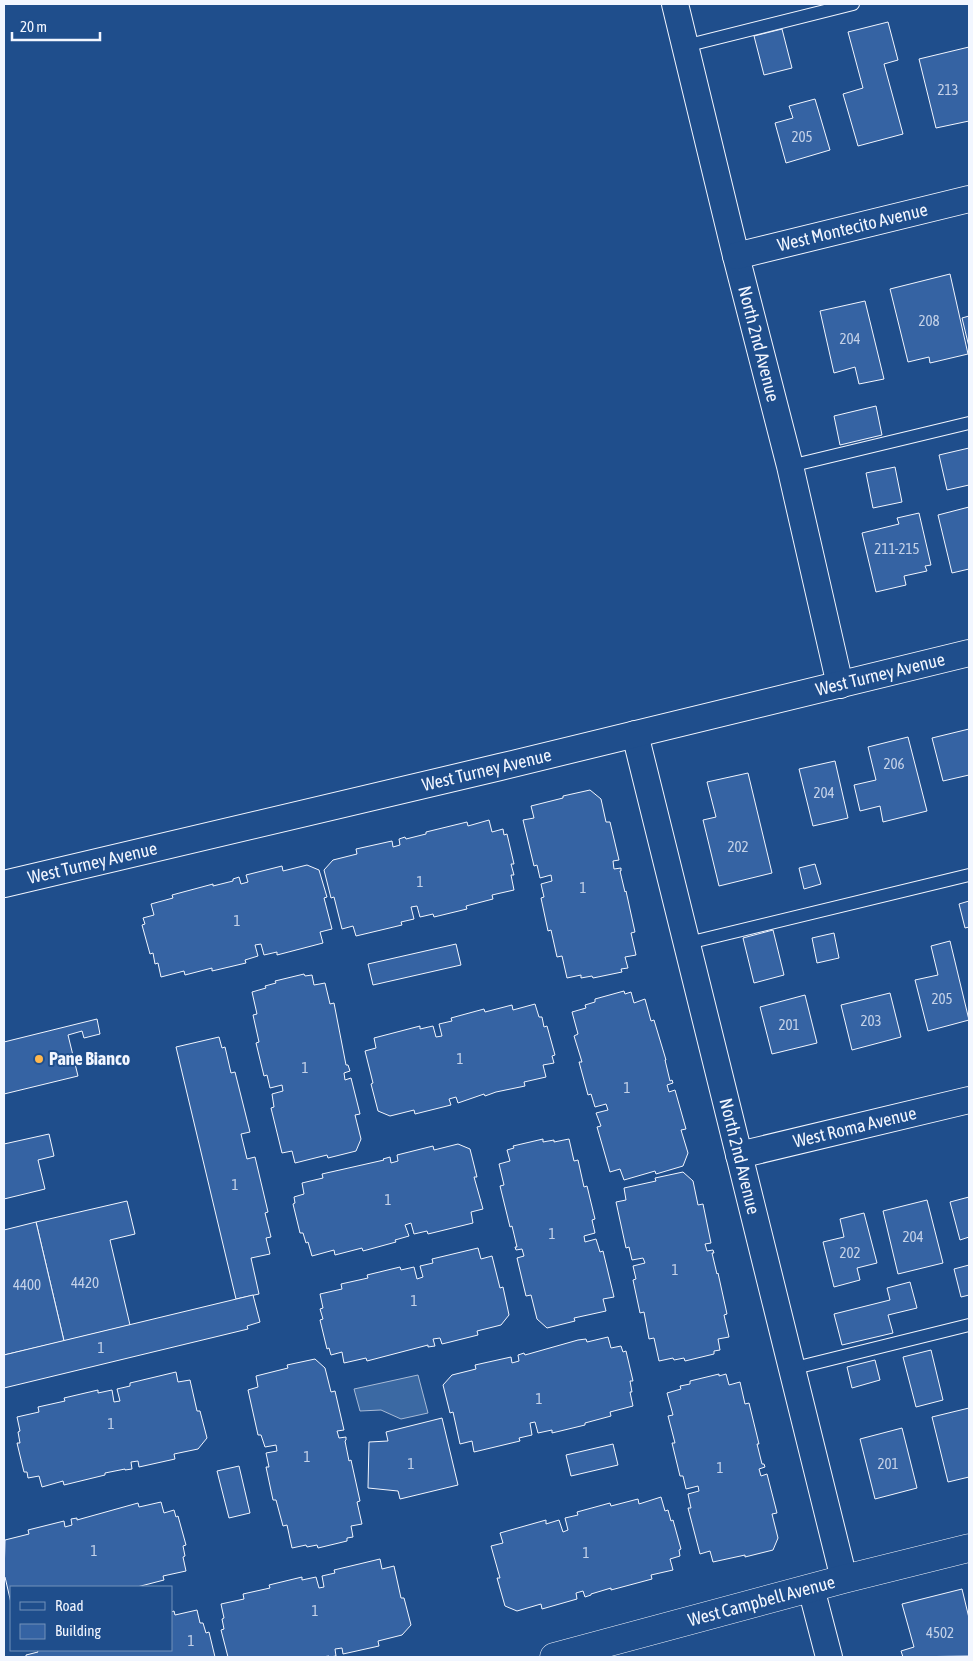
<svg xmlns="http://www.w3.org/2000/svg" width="973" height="1661" font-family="'Asap Condensed',sans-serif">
<rect width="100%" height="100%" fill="#1f4e8c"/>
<polygon fill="#3b69a3" stroke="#a8bbd7" points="418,1375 428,1413 401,1419 381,1410 360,1411 354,1389"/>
<g fill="#3563a3" stroke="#f2f6ff">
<polygon points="888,22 898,60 884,64 903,134 858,146 843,94 863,88 848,32"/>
<polygon points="782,29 792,68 764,75 754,36"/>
<polygon points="969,47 969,121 936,128 919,59"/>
<polygon points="815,99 830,150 786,163 775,123 793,118 789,106"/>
<polygon points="950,274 968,354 930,363 929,357 908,362 890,289"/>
<polygon points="865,301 884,379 859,384 855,367 834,373 820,311"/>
<polygon points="969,316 969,347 962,318"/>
<polygon points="876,406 882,435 840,445 834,416"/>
<polygon points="969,448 969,485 947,490 939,455"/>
<polygon points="895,467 902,502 873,508 866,473"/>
<polygon points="969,507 969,569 952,573 938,515"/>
<polygon points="919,513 931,565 925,566 927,571 904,576 906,585 876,592 862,533 899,524 897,518"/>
<polygon points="969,729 969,775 943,781 932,738"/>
<polygon points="908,737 927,811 883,822 880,806 860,811 854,785 876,780 868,747"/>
<polygon points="835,761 848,818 813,826 799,769"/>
<polygon points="748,773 772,873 719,886 703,820 716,817 707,782"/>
<polygon points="590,790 601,799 606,822 610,822 619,860 613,861 614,869 621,868 621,871 620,871 625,892 626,891 635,932 631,933 636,955 625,957 628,968 621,969 622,972 593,978 592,976 581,978 581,975 567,978 562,956 557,957 551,930 548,931 541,898 544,897 541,884 552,881 551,875 540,878 537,865 534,866 523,820 534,818 531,806 563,798 563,796"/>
<polygon points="489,820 492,832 503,829 504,835 507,834 514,864 511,864 514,875 511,875 514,890 492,895 493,899 466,906 467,909 434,917 433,914 420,917 417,906 411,907 414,919 401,922 402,925 356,936 353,926 342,929 334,897 331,898 324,870 333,860 357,854 356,849 392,841 393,847 400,845 399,839 405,837 406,839 426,834 426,832 467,822 468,826"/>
<polygon points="815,864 821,884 804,889 799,868"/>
<polygon points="307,865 319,870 327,897 324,898 332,929 320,932 323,943 277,955 277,952 264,955 261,944 255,945 258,956 245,960 246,963 212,971 212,968 185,975 184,971 161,977 158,963 155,964 153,953 150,954 142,925 145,924 143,918 154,915 151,904 173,898 172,895 213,884 213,886 233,881 233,879 239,877 241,884 248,882 246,875 282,866 283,871"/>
<polygon points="969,901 969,927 965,928 959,904"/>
<polygon points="773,930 784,975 754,983 743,938"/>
<polygon points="834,933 839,958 817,963 812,938"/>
<polygon points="950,941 969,1020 928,1031 915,980 938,975 931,946"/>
<polygon points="456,944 461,965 373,985 368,964"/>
<polygon points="304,974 305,976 312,975 314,985 325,983 330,1004 334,1003 346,1065 348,1065 350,1071 344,1073 345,1080 351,1078 360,1114 355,1115 361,1139 356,1151 328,1158 327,1155 295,1163 292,1151 282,1153 271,1108 274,1107 272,1094 283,1091 282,1085 270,1088 267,1075 264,1076 256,1043 259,1042 253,1015 257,1014 252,992 266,988 265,986 276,983 275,981"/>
<polygon points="624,991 625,994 631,992 634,1003 645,999 651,1021 654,1020 666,1060 665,1060 670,1081 672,1080 673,1083 667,1085 669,1092 675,1090 686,1129 681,1130 688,1153 683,1166 656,1174 655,1171 624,1180 620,1169 610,1172 597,1127 601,1126 596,1113 608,1110 606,1104 595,1107 591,1094 588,1095 579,1062 582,1062 574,1036 578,1034 572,1012 586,1008 585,1005 595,1002 595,999"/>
<polygon points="890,993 901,1037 852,1050 841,1005"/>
<polygon points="805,995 817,1043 772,1054 760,1007"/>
<polygon points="535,1004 539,1017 542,1017 544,1027 547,1026 555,1055 552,1056 554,1063 543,1065 546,1077 524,1082 525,1086 496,1092 485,1096 484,1094 458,1103 456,1097 449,1099 451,1105 415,1114 414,1110 390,1116 378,1111 371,1084 373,1083 365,1051 376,1048 374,1038 420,1026 420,1029 433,1026 436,1037 442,1036 439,1024 452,1021 451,1018 484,1009 485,1012 512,1005 513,1010"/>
<polygon points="97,1019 100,1034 84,1038 82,1031 68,1035 78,1076 4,1094 4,1042"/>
<polygon points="219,1037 222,1048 225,1047 231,1073 235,1072 250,1132 241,1134 247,1159 255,1157 268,1212 265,1213 271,1237 266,1238 270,1254 251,1258 259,1294 236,1299 176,1047"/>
<polygon points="49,1134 54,1156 38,1160 45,1189 4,1199 4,1144"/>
<polygon points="543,1139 543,1142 554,1140 554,1142 569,1139 574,1161 578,1160 584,1187 587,1186 595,1219 592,1220 595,1233 584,1236 585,1242 596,1239 600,1252 603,1251 614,1297 603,1299 606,1311 574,1318 575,1321 547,1328 537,1319 531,1295 526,1296 517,1258 524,1256 522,1249 516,1250 515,1247 517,1247 512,1226 510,1227 500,1186 504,1185 499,1164 510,1161 507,1150 514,1148 513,1146"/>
<polygon points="458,1144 470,1149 477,1177 474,1177 483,1209 471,1212 473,1223 428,1234 427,1231 414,1234 411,1223 405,1225 409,1236 395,1240 396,1242 363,1251 362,1248 335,1255 334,1250 312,1256 308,1242 306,1243 303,1233 300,1233 293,1204 295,1203 294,1197 304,1194 302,1183 323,1178 322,1174 384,1160 383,1159 390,1157 391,1163 398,1161 397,1155 433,1146 434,1150"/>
<polygon points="683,1172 693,1181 698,1205 703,1204 711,1243 705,1244 707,1251 713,1250 714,1253 712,1253 717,1274 718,1273 727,1314 724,1315 729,1337 718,1339 720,1350 714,1351 714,1354 685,1361 684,1358 674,1360 673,1358 659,1361 654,1338 649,1339 644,1312 640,1313 633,1280 636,1279 633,1266 645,1263 643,1258 632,1260 629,1247 626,1248 616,1202 626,1200 624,1188 656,1181 655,1178"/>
<polygon points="969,1197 969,1237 960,1240 950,1202"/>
<polygon points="927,1200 943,1263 898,1274 883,1211"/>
<polygon points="127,1201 135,1234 110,1240 130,1325 64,1341 36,1222"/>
<polygon points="864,1213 877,1263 857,1268 860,1280 834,1287 823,1242 844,1237 840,1219"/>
<polygon points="36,1222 64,1341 4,1355 4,1230"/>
<polygon points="478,1248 481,1259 492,1256 500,1288 503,1287 509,1315 501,1325 477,1331 478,1335 442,1344 440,1338 433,1339 435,1346 428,1347 428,1345 367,1361 366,1358 344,1363 342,1352 331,1355 329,1348 327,1349 320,1320 323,1319 320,1309 323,1308 320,1294 342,1289 341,1284 368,1278 367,1275 400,1267 401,1270 414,1267 417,1279 423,1277 420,1266 433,1263 432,1259"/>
<polygon points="969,1265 969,1295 961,1297 954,1269"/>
<polygon points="910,1282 917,1308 888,1315 893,1333 842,1345 834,1314 890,1300 887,1288"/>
<polygon points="253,1295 260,1322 247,1326 248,1329 4,1388 4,1355"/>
<polygon points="608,1337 611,1348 621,1346 623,1352 626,1351 633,1381 630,1381 632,1392 630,1392 633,1406 610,1412 611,1416 585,1423 585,1425 552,1433 552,1430 538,1433 535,1422 530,1423 532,1435 519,1438 520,1441 474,1452 472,1441 460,1444 453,1412 450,1413 443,1385 452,1375 476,1369 475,1365 511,1357 512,1363 519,1361 518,1355 524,1353 525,1355 578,1340 586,1339 587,1342"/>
<polygon points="931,1350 943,1400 916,1407 903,1357"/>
<polygon points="315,1359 325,1368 331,1392 335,1391 344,1430 337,1431 339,1438 346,1437 346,1440 345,1441 349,1461 351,1460 360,1501 357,1502 362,1524 351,1526 353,1537 347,1538 347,1541 318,1548 317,1545 307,1547 306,1545 292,1548 287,1525 283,1526 276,1500 273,1500 266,1467 269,1467 266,1453 277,1451 276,1445 265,1447 261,1435 258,1435 248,1390 258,1387 256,1376 288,1368 287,1365"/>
<polygon points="875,1360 880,1380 852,1388 847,1367"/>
<polygon points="176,1372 178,1382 190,1380 197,1411 200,1411 207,1438 198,1449 174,1454 175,1459 139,1467 138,1461 131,1462 132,1469 125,1470 125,1469 105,1473 105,1475 64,1485 63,1481 42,1487 39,1476 28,1478 27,1472 24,1472 17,1443 20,1443 18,1432 20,1431 17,1417 39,1412 38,1407 65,1401 64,1398 98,1390 98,1393 112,1390 114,1402 120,1401 117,1389 130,1386 130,1383"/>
<polygon points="719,1374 719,1376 726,1374 729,1385 740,1382 745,1404 749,1403 759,1444 757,1444 762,1464 764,1464 765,1467 759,1469 761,1476 767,1474 777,1513 772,1514 778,1538 773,1550 745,1557 745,1555 713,1562 710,1551 700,1554 688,1508 691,1508 688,1494 699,1491 698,1486 686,1489 683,1476 680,1476 672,1443 675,1443 668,1416 673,1415 667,1393 681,1389 680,1386 690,1384 690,1381"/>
<polygon points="969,1408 969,1477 948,1482 932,1417"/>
<polygon points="442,1418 458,1485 400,1499 398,1491 368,1488 369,1442 388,1441 386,1432"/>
<polygon points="902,1428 917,1488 875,1499 860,1439"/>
<polygon points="613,1444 618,1465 571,1476 566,1455"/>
<polygon points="239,1466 250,1513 229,1518 217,1471"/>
<polygon points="661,1497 665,1511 668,1510 671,1521 673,1520 681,1549 679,1550 680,1556 670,1559 673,1570 651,1575 652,1579 611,1590 611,1588 591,1594 591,1595 585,1597 583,1591 576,1593 577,1599 542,1609 541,1604 517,1611 505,1606 497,1578 500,1578 491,1546 503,1543 500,1533 546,1520 546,1524 559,1520 563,1532 568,1530 565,1518 578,1515 577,1512 610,1503 611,1506 638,1499 639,1504"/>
<polygon points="161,1502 164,1513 174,1510 176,1517 178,1516 186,1545 183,1546 185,1556 183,1557 186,1571 163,1576 164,1580 137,1587 11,1587 11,1603 5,1577 4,1577 5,1540 29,1534 28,1530 64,1521 65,1527 72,1525 71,1519 77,1518 77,1520 138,1503 139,1507"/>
<polygon points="380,1559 382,1569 394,1566 401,1598 404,1598 411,1625 402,1635 378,1641 379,1646 343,1654 342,1648 335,1649 336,1656 330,1657 329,1656 322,1657 228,1657 221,1630 224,1629 222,1619 224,1618 221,1604 244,1599 243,1594 270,1588 269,1585 302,1577 302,1580 316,1577 319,1588 324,1587 322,1576 335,1573 334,1570"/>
<polygon points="962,1589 969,1618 969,1656 903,1657 901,1651 914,1647 902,1604"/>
<polygon points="197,1610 200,1623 203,1623 206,1633 209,1632 215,1657 26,1657 26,1655 38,1652 37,1650 171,1650 171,1612 174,1611 175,1615"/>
</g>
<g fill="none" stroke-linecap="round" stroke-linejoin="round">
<g stroke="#f2f6ff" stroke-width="14">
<g id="lane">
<polyline points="685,46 853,4"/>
<polyline points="790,466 969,423"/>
<polyline points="688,943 969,875"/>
<polyline points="791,1369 969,1325"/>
</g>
</g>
<g stroke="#f2f6ff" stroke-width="28">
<g id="street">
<path id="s1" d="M675,4L736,256L790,466L840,685"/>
<path id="s2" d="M736,256L969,199"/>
<path id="s3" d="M635,734L844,1579"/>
<path id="s4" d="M4,884L500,767L969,653"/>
<path id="s5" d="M739,1155L969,1100"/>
<polyline points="811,1588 829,1657"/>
</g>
</g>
<g stroke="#f2f6ff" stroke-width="29">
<g id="secondary">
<path id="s6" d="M554,1657L844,1579L969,1548"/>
</g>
</g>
<use href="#lane" stroke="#1f4e8c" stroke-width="12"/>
<use href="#street" stroke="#1f4e8c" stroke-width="26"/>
<use href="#secondary" stroke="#1f4e8c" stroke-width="28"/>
</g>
<circle fill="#ffb74d" stroke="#1f4e8c" stroke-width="2" cx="39" cy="1059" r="5"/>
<g text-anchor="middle" stroke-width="4" stroke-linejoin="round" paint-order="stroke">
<g font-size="15" fill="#c3d1e8">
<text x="948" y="95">213</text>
<text x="802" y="142">205</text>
<text x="929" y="326">208</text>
<text x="850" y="344">204</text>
<text x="897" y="554">211-215</text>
<text x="894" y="769">206</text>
<text x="824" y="798">204</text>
<text x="738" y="852">202</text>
<text x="420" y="887">1</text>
<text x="583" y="893">1</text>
<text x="237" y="926">1</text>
<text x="942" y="1004">205</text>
<text x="871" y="1026">203</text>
<text x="789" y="1030">201</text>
<text x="460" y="1064">1</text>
<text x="305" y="1073">1</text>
<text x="627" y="1093">1</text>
<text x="235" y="1190">1</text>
<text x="388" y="1205">1</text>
<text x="552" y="1239">1</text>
<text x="913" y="1242">204</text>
<text x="850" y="1258">202</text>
<text x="675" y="1275">1</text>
<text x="85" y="1288">4420</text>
<text x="27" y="1290">4400</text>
<text x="414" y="1306">1</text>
<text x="101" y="1353">1</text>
<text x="539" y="1404">1</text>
<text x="111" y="1429">1</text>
<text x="307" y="1462">1</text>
<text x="411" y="1469">1</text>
<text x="888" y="1469">201</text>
<text x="720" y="1473">1</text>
<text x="94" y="1556">1</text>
<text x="586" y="1558">1</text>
<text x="315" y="1616">1</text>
<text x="940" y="1638">4502</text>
<text x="191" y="1646">1</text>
</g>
<g font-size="18" fill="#f2f6ff" stroke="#1f4e8c">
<text dy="6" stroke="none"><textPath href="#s2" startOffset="120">West Montecito Avenue</textPath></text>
<text dy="6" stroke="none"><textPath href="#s1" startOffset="350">North 2nd Avenue</textPath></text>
<text dy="6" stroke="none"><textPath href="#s4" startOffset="901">West Turney Avenue</textPath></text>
<text dy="6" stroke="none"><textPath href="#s4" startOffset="496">West Turney Avenue</textPath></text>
<text dy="6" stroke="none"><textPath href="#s4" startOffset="91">West Turney Avenue</textPath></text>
<text dy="6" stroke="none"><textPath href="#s5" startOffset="119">West Roma Avenue</textPath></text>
<text dy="6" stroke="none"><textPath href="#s3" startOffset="435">North 2nd Avenue</textPath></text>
<text dy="6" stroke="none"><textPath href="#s6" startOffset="215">West Campbell Avenue</textPath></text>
</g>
<g font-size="18" font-weight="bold" fill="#f2f6ff" stroke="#1f4e8c" text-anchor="start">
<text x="49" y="1065">Pane Bianco</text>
</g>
</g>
<rect width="973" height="1661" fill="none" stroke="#f2f6ff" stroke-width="10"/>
<rect x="10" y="1586" width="162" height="65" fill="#1f4e8c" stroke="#7391ba"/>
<rect x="20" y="1602" width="25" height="8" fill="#1f4e8c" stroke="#7391ba"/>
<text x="55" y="1611" font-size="15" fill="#f2f6ff">Road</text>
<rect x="20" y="1624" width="25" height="15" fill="#3563a3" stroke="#7391ba"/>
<text x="55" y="1636" font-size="15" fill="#f2f6ff">Building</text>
<path d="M12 32v8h88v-8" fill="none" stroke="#f2f6ff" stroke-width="2.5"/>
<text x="20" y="32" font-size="15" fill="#f2f6ff" stroke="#1f4e8c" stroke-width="4" paint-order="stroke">20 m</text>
</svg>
